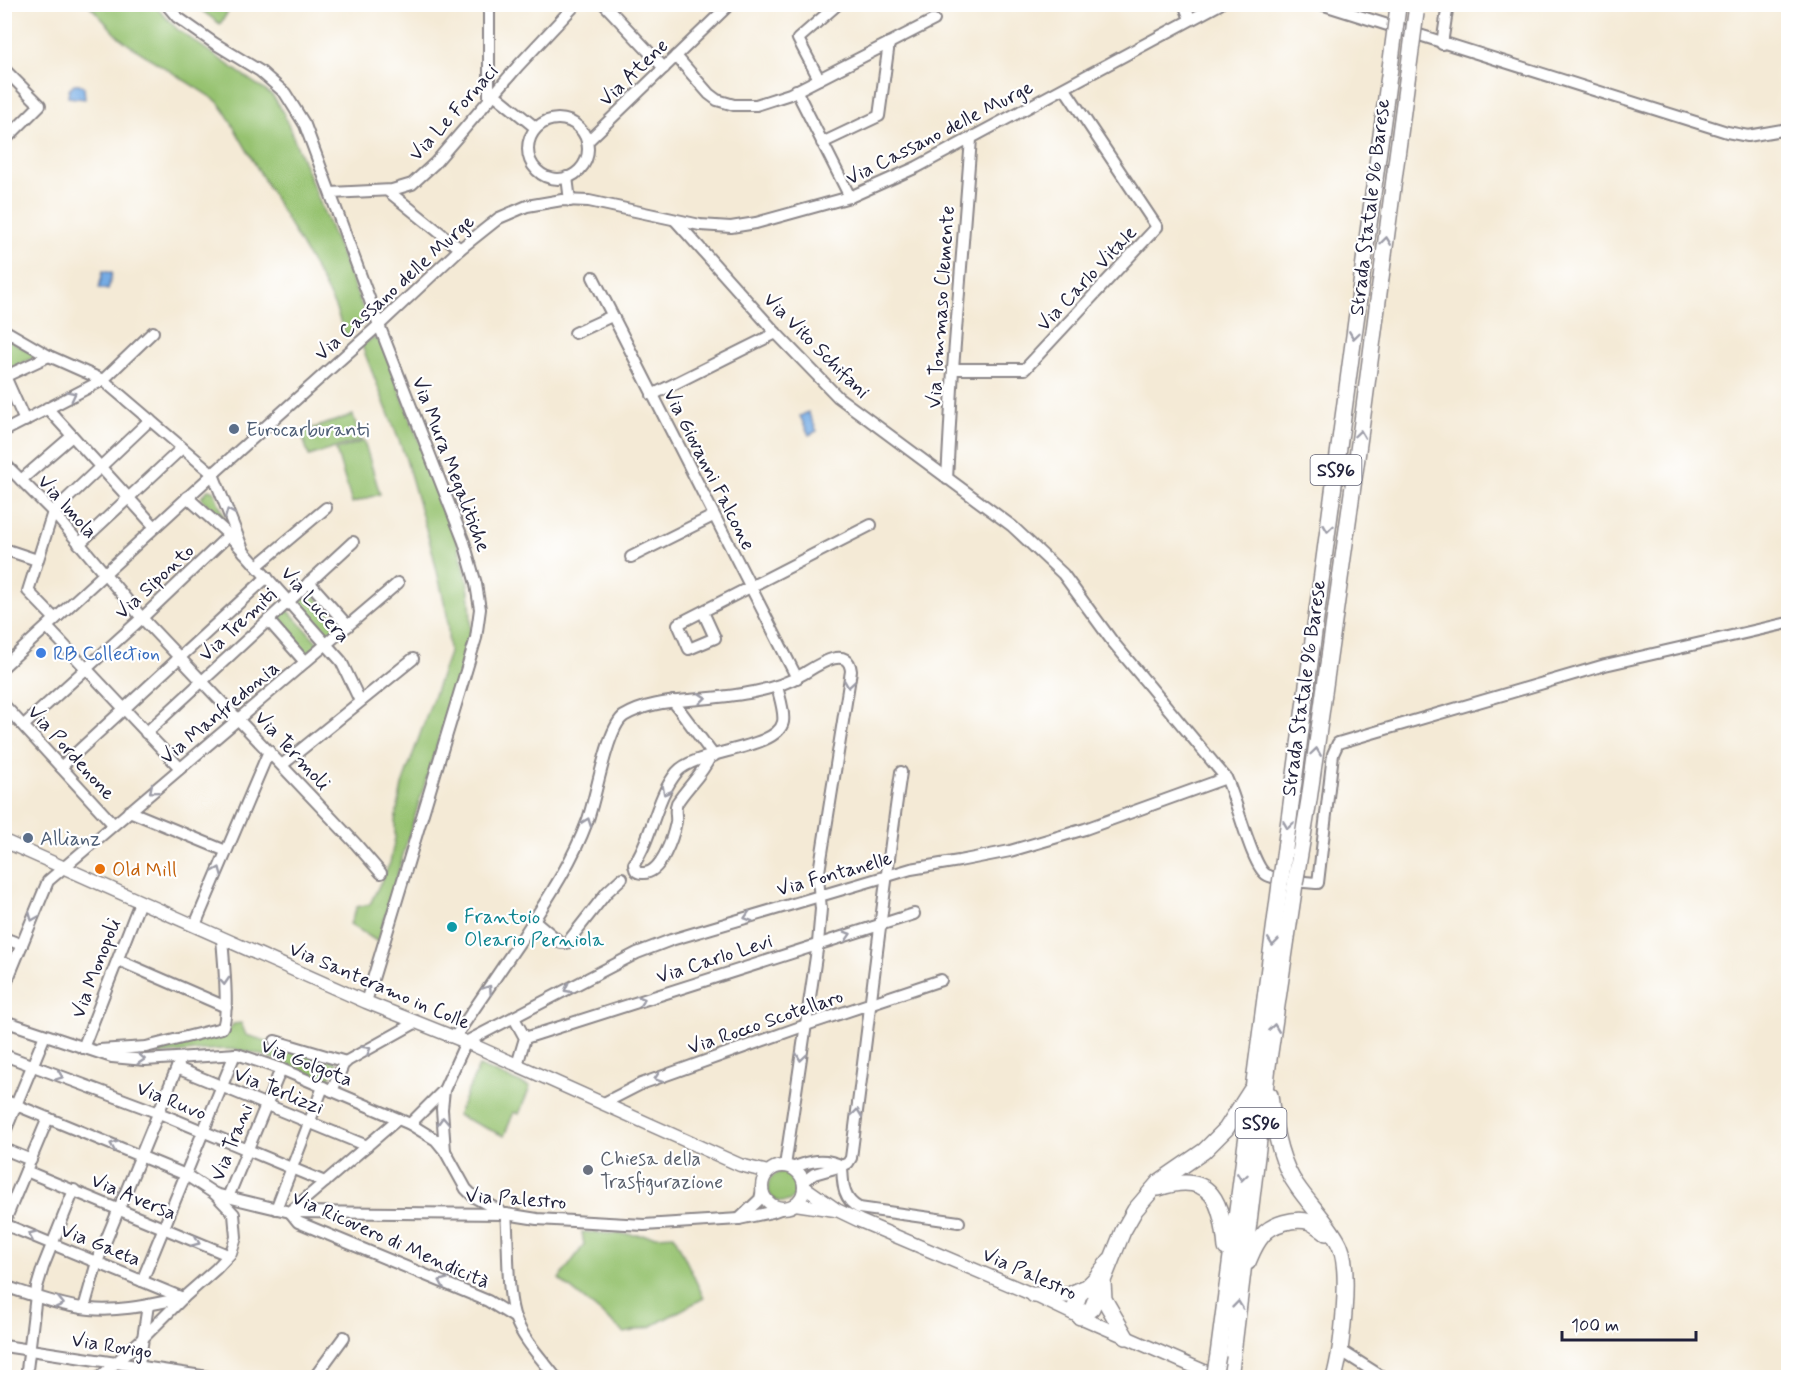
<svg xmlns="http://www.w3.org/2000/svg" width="1793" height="1382" font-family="Mynerve,sans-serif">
<rect width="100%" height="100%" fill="#fff"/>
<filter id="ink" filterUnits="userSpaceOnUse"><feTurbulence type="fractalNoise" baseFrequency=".0167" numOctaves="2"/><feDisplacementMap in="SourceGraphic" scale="12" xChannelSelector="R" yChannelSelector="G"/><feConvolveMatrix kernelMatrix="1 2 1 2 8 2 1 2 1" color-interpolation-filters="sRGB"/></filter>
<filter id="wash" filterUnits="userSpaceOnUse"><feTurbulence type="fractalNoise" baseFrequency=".008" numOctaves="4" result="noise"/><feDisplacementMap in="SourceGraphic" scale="24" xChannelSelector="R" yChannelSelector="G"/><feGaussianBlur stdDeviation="1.35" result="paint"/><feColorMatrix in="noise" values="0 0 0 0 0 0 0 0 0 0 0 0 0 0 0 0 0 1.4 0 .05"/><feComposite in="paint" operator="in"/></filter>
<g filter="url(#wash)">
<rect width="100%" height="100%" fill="#f4ead6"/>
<g fill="#96c270" stroke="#5c7256" stroke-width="1.5">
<polygon points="89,5 154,5 177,29 273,96 283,112 365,313 364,323 346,337 335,307 318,274 224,110 217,101 129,45 119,37"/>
<polygon points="194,5 233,5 220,24"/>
<polygon points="5,337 9,340 38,356 7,370 5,365"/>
<path d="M372,338L381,341L454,533C465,565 473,596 470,631C467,662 449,706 440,736C418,805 397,873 378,942L350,924L357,907L370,904L390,863L395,838V821L402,785L449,653L447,614L432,550L405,456L362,346Z"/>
<polygon points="353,415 361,440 309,456 301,432"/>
<polygon points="364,441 380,494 352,503 336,450"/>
<polygon points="209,489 214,491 225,519 202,500 202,496"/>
<polygon points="309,589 341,625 328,637 295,601"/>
<polygon points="287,609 319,644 307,654 275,619"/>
<path d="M241,1023L246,1035L337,1062L330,1078L326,1080C297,1068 268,1054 238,1050C215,1047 182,1053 159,1055L158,1047L223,1031L231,1028L233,1024Z"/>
<polygon points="479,1066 530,1087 519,1114 514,1112 504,1136 457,1115"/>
<circle cx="783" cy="1187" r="15"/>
<polygon points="582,1232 657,1236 674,1235 704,1298 650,1327 625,1333 559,1279 584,1245"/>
</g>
<g fill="#76ace4" stroke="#4c6790" stroke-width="1.5">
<polygon points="74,84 79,84 84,87 85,99 68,97 69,90"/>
<polygon points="103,271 112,273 108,290 99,288"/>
<polygon points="808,412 817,431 809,435 800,416"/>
</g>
</g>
<g filter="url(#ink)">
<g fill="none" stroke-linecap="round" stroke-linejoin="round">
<g stroke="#8b8688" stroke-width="14">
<g id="minor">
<polyline points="166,4 177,17 214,43 260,71 285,93 305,125 379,325 464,542 476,584 480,609 476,638 366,1002"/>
<polyline points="604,4 664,68"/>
<polyline points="1184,4 1190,19"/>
<polyline points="1321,4 1727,132 1748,136 1788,129"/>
<polyline points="1442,44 1448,4"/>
<polyline points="676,56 709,94 717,100 734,105 756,105 790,94 934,20"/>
<polyline points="4,69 40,105 4,141"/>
<polyline points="819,79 798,39 838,4"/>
<polyline points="796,90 850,197"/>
<polyline points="494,94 536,128"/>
<polyline points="489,100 489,4"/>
<circle cx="558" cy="149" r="30"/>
<polyline points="587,142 730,4"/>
<polyline points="822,143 879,116 889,43"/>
<polyline points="567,177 570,201"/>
<polyline points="388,191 460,249"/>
<polyline points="331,193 392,190 412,184 435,163 518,66 576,4"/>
<path d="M675,220L776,333L838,397L1012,526L1063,574L1112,641L1226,778C1236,796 1252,868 1267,875C1279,881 1304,882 1318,883L1333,754L1338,743L1605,665L1788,623"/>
<polyline points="593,277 797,678"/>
<polyline points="4,330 49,356 103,380 213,474 244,552"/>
<polyline points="575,333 612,316"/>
<polyline points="953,369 1025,369 1157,227 1065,89"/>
<polyline points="4,374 25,421"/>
<polyline points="4,377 49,356"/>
<polyline points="652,395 776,333"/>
<polyline points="47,408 155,527"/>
<polyline points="4,431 103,380 153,332"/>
<polyline points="4,463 53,512 142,618 356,844 381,873"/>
<polyline points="947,479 953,369 971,139"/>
<polyline points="21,480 72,436"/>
<polyline points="187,497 229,535 341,661 360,701"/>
<polyline points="79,544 182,448"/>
<polyline points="4,549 37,560"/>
<polyline points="631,557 713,516"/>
<polyline points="257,566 326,508"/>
<polyline points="309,582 348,626"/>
<path d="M703,612L715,638L689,649L678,624C742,591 806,558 871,525"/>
<polyline points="55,619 28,591 53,512 150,420"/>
<polyline points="268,620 305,662"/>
<polyline points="47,627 180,768"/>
<polyline points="4,666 213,474 379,325 460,249 499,218 527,206 562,200 589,201 700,225 731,227 756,223 850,197 917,167 1220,4"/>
<polyline points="673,701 714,756"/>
<polyline points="4,705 113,824"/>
<polyline points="24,725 142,618 229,535"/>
<polyline points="146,733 353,542"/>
<path d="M710,757C701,776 687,787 677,803C674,810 677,816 676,822C673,837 661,875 642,873C635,873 635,869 634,864C653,836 655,799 677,772C696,750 777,750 783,722C785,712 779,696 777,686"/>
<polyline points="282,765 413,659"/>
<polyline points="61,767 267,577"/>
<path d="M901,772C882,901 868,1029 851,1158L848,1163L842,1166C843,1183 842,1199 859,1208L959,1222"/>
<polyline points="129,811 226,851"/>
<polyline points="534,920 561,943 567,943 607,892 622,878"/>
<polyline points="195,925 269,751"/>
<polyline points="4,938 22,945"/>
<polyline points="118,960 226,1007"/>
<polyline points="4,988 48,881 398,583"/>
<polyline points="514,1018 525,1038 517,1065"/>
<polyline points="4,1021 112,1057 145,1060 237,1054 281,1069 410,1124 436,1140 445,1151 466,1189 474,1197 500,1211"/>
<path d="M455,1037C477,1005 499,972 521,940C546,901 571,865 587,822C596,799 607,727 624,716C644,704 667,702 689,700C728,696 770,694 803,674C815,667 848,643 851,671L818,878L821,909L818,943L785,1166"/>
<polyline points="525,1038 914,914"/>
<polyline points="275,1041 346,1062"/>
<polyline points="83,1048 140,902"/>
<path d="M99,1050L146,1047L222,1028C230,1017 223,954 222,938"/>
<polyline points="4,1055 159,1113 325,1182"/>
<polyline points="177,1068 367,1146"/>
<polyline points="332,1091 343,1065 347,1061 417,1022"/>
<polyline points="4,1100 186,1175 215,1194 234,1214 236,1237 231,1253 216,1269 183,1298 140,1341 99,1378"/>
<polyline points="604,1103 641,1084 806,1025 941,980"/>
<polyline points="410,1124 444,1090"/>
<polyline points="4,1134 45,1035"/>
<polyline points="4,1149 31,1160"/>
<polyline points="445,1151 442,1109 444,1090 466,1042 637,953 671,940 911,869 959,861 1010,851 1085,829 1226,778"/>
<path d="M792,1168C810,1161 824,1157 842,1166L814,1174L803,1182"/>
<polyline points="26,1171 228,1255"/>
<polyline points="215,1194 290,1212 506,1214 537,1219 644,1225 739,1219 772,1212 783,1208"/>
<polyline points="228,1197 281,1069"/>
<polyline points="276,1209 323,1087"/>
<polyline points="290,1212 298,1222 488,1301 514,1317"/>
<polyline points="290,1212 398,1119"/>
<path d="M506,1214C509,1242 506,1297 516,1320C524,1341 543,1360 556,1378"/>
<polyline points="739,1219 760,1199 762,1190"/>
<polyline points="4,1223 48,1118"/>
<polyline points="4,1224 183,1298"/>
<polyline points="142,1281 235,1054"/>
<path d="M4,1286C32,1295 61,1306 90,1309C121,1312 152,1304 183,1298"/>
<polyline points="84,1308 97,1262 181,1058"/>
<polyline points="4,1346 215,1378"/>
<polyline points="1340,1350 1384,1378"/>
<polyline points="26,1378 37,1287 43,1267 74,1190"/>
<polyline points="137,1378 148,1305"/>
<polyline points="314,1378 344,1337"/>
</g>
</g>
<g stroke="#8b8688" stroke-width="15">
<g id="major">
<polyline points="4,841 366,1002 466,1042 740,1165 768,1172"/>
<circle cx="783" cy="1187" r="21"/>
<polyline points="804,1187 837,1210 860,1221 1034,1295 1080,1317 1220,1378"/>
<polyline points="795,1204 835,1210"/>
</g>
</g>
<g stroke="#8b8688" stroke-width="18">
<g id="highway">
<polyline points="1282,871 1390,68"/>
<polyline points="1297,872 1309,800 1362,422 1408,73"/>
<path d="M1270,1095C1273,1123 1280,1163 1297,1186C1309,1204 1332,1227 1340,1246C1351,1271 1342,1350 1334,1378"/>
<path d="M1159,1188C1213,1170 1222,1203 1226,1248"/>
<polyline points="1110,1260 1095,1279 1079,1295 1075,1307 1080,1317 1092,1308 1123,1231 1135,1210 1159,1182 1204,1151 1226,1129 1251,1090"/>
<path d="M1248,1262C1252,1253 1255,1244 1262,1236C1271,1224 1295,1217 1310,1222C1316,1225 1321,1229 1326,1233"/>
<polyline points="1103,1283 1104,1299 1126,1337"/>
<polyline points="1034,1295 1068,1295 1084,1288"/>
<polyline points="1218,1355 1280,884"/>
<polyline points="1230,1378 1268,1066 1295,884"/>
</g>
</g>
<use href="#minor" stroke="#fff" stroke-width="10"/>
<use href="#major" stroke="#fff" stroke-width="12"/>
<use href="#highway" stroke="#fff" stroke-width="15"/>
<g stroke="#8b8688" stroke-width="18" stroke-linecap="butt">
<g id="highway-bridge">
<polyline points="1390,68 1398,7"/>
<polyline points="1408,73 1416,13"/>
<polyline points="1280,884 1282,871"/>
<polyline points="1295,884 1297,872"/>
<polyline points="1214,1378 1218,1355"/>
</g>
</g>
<use href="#highway-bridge" stroke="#fff" stroke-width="15"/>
</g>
<defs><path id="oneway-chevron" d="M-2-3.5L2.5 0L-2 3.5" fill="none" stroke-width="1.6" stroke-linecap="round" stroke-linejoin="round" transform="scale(1.5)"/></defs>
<g stroke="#9c9ca7">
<use href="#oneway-chevron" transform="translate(1386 241) rotate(-83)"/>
<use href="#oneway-chevron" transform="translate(1354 335) rotate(98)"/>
<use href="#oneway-chevron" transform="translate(72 395) rotate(-27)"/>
<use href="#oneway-chevron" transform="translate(1360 434) rotate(-82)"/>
<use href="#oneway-chevron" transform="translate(229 513) rotate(-112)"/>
<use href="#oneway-chevron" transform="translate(1328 528) rotate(98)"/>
<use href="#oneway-chevron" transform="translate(849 684) rotate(99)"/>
<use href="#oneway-chevron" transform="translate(702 698) rotate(-6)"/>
<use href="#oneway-chevron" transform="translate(1316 752) rotate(-82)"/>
<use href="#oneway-chevron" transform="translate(153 790) rotate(140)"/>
<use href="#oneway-chevron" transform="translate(666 791) rotate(118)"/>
<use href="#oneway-chevron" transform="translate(587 822) rotate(-70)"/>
<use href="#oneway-chevron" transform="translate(1288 825) rotate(98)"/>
<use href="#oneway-chevron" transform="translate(218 871) rotate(-67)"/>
<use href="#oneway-chevron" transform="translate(33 917) rotate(112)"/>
<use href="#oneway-chevron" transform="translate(748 917) rotate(163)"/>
<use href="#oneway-chevron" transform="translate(847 935) rotate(-17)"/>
<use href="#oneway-chevron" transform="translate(1273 942) rotate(97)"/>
<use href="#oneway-chevron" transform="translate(224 981) rotate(87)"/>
<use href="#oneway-chevron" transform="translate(488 989) rotate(-56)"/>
<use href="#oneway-chevron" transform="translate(568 989) rotate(152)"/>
<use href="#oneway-chevron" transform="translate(641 1000) rotate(-18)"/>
<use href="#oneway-chevron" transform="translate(1274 1028) rotate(-82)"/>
<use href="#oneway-chevron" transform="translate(367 1050) rotate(-29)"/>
<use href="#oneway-chevron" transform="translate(801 1057) rotate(98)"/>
<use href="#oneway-chevron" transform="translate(141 1059) rotate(3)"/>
<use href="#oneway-chevron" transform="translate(59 1076) rotate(21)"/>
<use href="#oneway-chevron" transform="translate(658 1078) rotate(161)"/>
<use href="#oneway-chevron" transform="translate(857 1113) rotate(-82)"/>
<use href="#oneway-chevron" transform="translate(443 1121) rotate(-92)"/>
<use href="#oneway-chevron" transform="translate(114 1145) rotate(-158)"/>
<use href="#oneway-chevron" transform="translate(1242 1177) rotate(98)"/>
<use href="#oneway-chevron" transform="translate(32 1235) rotate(-157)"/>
<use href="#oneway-chevron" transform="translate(196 1242) rotate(23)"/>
<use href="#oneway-chevron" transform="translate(443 1282) rotate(-157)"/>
<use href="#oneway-chevron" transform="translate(60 1303) rotate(13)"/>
<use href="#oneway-chevron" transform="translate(1238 1305) rotate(-84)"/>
</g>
</g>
<g fill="#5c6f8a" stroke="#fff" stroke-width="2">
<circle cx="234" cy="429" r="6"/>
<circle cx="28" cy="838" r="6"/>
</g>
<circle fill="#3f7fe0" stroke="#fff" stroke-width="2" cx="41" cy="653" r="6"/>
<circle fill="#e8710a" stroke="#fff" stroke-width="2" cx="100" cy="869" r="6"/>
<circle fill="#0f9aa8" stroke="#fff" stroke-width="2" cx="452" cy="927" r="6"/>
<circle fill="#6b7280" stroke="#fff" stroke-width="2" cx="588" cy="1170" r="6"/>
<g text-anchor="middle" stroke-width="4.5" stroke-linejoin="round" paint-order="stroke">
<g fill="#fff" stroke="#646476" stroke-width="1.5">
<rect x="1310.5" y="455" width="51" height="30" rx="4.5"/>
<rect x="1235.5" y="1108" width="51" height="30" rx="4.5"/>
</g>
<g font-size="18" font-weight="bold" fill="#22223b">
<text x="1336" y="476">SS96</text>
<text x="1261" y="1129">SS96</text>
</g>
<g font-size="20" fill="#22223b" stroke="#fff">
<text transform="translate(633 72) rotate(-44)" y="7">Via Atene</text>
<text transform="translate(453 112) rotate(-48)" y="7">Via Le Fornaci</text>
<text transform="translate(939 132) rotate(-27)" y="7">Via Cassano delle Murge</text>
<text transform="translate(1369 207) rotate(-83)" y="7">Strada Statale 96 Barese</text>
<text transform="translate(1086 278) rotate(-47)" y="7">Via Carlo Vitale</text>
<text transform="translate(394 287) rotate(-42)" y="7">Via Cassano delle Murge</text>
<text transform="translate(940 307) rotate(-86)" y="7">Via Tommaso Clemente</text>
<text transform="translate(817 345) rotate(45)" y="7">Via Vito Schifani</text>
<text transform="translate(452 464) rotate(69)" y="7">Via Mura Megalitiche</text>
<text transform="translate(710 469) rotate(63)" y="7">Via Giovanni Falcone</text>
<text transform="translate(68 506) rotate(48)" y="7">Via Imola</text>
<text transform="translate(154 581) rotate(-43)" y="7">Via Siponto</text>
<text transform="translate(316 604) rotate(49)" y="7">Via Lucera</text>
<text transform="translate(237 624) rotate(-43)" y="7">Via Tremiti</text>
<text transform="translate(1303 688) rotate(-82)" y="7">Strada Statale 96 Barese</text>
<text transform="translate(219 712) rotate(-40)" y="7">Via Manfredonia</text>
<text transform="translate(293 750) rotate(47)" y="7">Via Termoli</text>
<text transform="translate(72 752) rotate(48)" y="7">Via Pordenone</text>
<text transform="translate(834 873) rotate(-16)" y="7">Via Fontanelle</text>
<text transform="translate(714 958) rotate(-18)" y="7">Via Carlo Levi</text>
<text transform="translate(95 968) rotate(-69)" y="7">Via Monopoli</text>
<text transform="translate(380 985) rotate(23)" y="7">Via Santeramo in Colle</text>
<text transform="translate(765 1021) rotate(-19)" y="7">Via Rocco Scotellaro</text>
<text transform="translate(307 1062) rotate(22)" y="7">Via Golgota</text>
<text transform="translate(279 1090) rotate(22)" y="7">Via Terlizzi</text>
<text transform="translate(172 1100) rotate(22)" y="7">Via Ruvo</text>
<text transform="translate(231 1142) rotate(-68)" y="7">Via Trani</text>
<text transform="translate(134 1196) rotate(23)" y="7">Via Aversa</text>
<text transform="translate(516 1198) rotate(4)" y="7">Via Palestro</text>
<text transform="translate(391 1239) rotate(24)" y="7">Via Ricovero di Mendicità</text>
<text transform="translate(101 1244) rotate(22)" y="7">Via Gaeta</text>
<text transform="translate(1030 1273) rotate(24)" y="7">Via Palestro</text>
<text transform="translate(112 1345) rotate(9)" y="7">Via Rovigo</text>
</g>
<g font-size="20" fill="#4e5e75" stroke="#fff" text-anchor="start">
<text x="246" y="436">Eurocarburanti</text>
<text x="40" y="845">Allianz</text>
</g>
<g font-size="20" fill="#366cbe" stroke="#fff" text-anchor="start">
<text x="53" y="660">RB Collection</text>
</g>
<g font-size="20" fill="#c56008" stroke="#fff" text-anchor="start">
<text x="112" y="876">Old Mill</text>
</g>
<g font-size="20" fill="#0d838f" stroke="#fff" text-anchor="start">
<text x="464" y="923">Frantoio<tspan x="464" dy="23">Oleario Perniola</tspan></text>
</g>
<g font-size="20" fill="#5b616d" stroke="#fff" text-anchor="start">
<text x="600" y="1165">Chiesa della<tspan x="600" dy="23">Trasfigurazione</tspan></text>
</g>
</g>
<rect width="1793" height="1382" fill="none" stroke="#fff" stroke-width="24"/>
<path d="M1562 1331v9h134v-9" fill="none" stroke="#22223b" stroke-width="3"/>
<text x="1571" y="1331" font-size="18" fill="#22223b" stroke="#ffffff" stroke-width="4.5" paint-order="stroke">100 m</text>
</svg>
